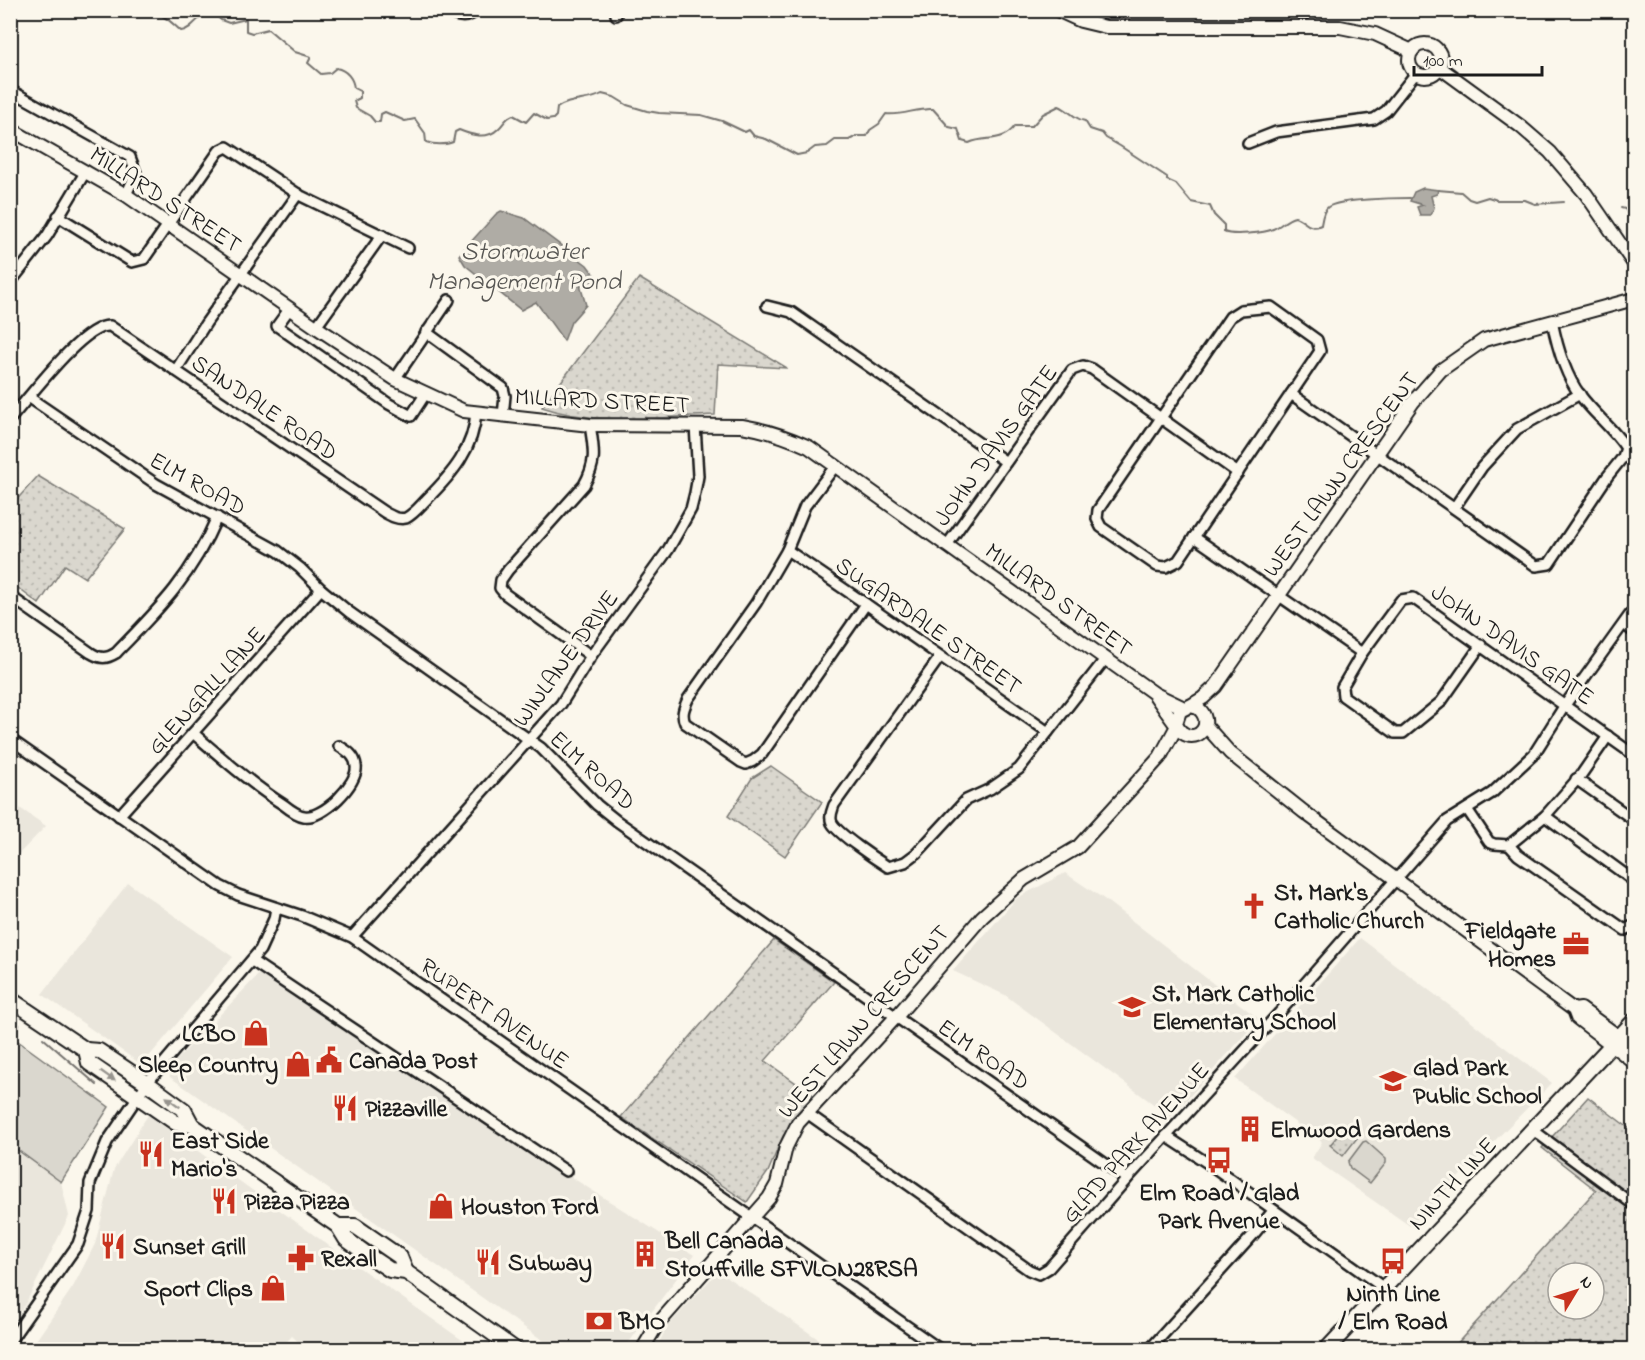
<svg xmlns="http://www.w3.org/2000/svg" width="1645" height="1360" font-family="'Indie Flower',sans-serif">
<defs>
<pattern id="park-dots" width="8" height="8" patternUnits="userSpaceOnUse" patternTransform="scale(1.5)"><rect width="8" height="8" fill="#dad7ce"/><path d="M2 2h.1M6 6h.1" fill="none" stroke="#bab8b0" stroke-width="1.8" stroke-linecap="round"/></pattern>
</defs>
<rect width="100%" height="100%" fill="#fbf7ec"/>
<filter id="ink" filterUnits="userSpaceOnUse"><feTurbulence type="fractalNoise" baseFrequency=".0167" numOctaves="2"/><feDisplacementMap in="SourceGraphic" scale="12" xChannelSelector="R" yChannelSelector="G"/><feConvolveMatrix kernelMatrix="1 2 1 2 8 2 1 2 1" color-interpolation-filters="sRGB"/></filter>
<g filter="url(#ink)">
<g fill="#eae6dc">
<polygon points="11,802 46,826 11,862"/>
<polygon points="1065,873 1104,899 1259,1019 1171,1117 1005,995 953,971 1017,898"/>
<polygon points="128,883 233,957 142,1065 42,994"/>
<polygon points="1360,938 1552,1083 1410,1226 1312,1158 1322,1142 1235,1079"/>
<polygon points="259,974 431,1088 694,1255 624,1349 555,1349 170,1077 170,1067"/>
<polygon points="148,1115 357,1266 472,1347 470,1350 306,1349 292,1336 279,1350 30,1349 73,1287 95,1244 114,1169"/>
<polygon points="11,1145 61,1182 69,1216 26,1303 11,1325"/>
<polygon points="718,1271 833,1349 656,1349 667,1327"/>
</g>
<g fill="#dad7ce" stroke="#7b7a75" stroke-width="1.5">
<polygon points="11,1036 109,1107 61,1182 11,1145"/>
<polygon points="1366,1141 1386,1159 1386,1163 1370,1183 1350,1168 1348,1162 1363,1142"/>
</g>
<g fill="url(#park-dots)" stroke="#7b7a75" stroke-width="1.5" fill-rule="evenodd">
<path d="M639,278L787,368L718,364L715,415C658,417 596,426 542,407Z"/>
<polygon points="38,476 125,529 85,578 65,565 39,604 14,585 10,560 11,506"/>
<polygon points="771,766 822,802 785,856 728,816 752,778"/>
<polygon points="774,940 834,982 765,1061 813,1095 783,1136 768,1172 747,1202 621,1117"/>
<path d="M1588,1097L1634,1132V1349L1458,1350L1454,1347L1596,1190L1542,1148ZM1558,1273H1594V1309H1558Z"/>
<polygon points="1348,1123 1361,1133 1343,1156 1330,1145"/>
</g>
<g fill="#afaca5" stroke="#74726e" stroke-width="1.5">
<polygon points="1423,188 1438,190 1437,194 1431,196 1434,208 1430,215 1420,215 1417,207 1423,205 1410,201 1414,192"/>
<polygon points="501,211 524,218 587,265 599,281 594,285 580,285 586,305 571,322 564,341 536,302 521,310 465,265 459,255 496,214"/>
</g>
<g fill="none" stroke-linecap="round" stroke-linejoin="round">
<g stroke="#74726e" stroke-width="2">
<path d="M121,10C134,24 145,11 162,16C169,19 175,26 181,31C194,29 198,14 211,11L221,20L229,23L246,19V31L252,33L268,29L295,52L311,57L308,63L321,74L330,73L336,68C347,70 353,79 354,88L360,91V98L354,101L356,108L370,116L375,122H380L381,114L385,112L405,121L415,119L425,133L426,142C434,145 446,145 453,142L455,132L459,130C471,135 487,140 498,129C504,124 505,118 513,115L526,122L534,113L547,120L553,119L556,116L557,108C570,98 588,102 602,94L614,97L627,105L647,111L659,113L701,115L722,121L745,132L749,130L754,136L766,139L797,155L807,153L815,147L827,146L835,140H849L857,136H867L870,130L879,124L886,114C902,116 917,108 933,109L949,127L958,129L962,141L969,143C987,135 1001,144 1015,126H1032L1043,114L1059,106C1069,110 1074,119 1085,121L1090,129L1102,133L1106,138L1120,146L1167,177V180L1176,184L1191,202L1210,206L1214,215L1224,225V232C1232,236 1265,233 1273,229C1281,226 1286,219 1295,217C1305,220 1308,231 1321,225C1322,219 1323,210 1328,207C1340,199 1394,198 1410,198"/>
<polyline points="1438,190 1461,192 1469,199 1475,201 1488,197 1497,200 1525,200 1535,204 1564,202"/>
<polyline points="1621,208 1625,209 1634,223"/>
<polyline points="10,1019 19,1025"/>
<polyline points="43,1038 97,1085"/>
</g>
<g stroke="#1c1c1c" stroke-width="14">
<g id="minor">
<path d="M446,10C457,17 466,20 477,10"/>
<polyline points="616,15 616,10"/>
<polyline points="10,90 130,157 136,173 126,195"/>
<polyline points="1248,143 1276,132 1374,119 1386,111 1416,73"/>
<polyline points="58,216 132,262 144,259 219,151 227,147 301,196 408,248"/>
<polyline points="10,283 47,236 86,171"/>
<polyline points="767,306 791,312 1006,462"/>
<polygon points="1271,307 1317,340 1320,351 1178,561 1166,567 1157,566 1101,527 1097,519 1098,510 1230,317 1241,310"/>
<polyline points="290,308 277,326 389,404 411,416 426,393"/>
<polyline points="316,327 382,235"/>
<polyline points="426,332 503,388 505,396 503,416"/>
<polyline points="176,370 206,323 298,194"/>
<polyline points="395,379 449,300"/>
<path d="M1291,394L1536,566L1549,564L1607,477L1623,457L1626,448C1613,428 1594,414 1580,395C1565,375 1557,346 1552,321"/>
<polyline points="30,398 156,484 278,551 300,568 321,589 349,612 541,748 597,805 617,821 1127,1179"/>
<path d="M10,419C29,398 84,323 110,326L384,512C391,516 398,520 406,518C414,514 421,505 427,499C452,474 474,449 476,412"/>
<path d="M590,425C594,450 597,462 584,485L508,570L501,580L500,588L505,594L591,656"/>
<path d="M836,465L805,506L787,550L756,603L688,699C684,708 681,714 685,723L741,762L746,764L753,761L762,754L866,604"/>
<polyline points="1454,508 1482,467 1517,429 1580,394"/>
<polyline points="1194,537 1362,653"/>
<polyline points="947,545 1072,370 1083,366 1092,369 1238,473"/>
<polyline points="787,550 866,604 1048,732"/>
<path d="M10,600L17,601L91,653C101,659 106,659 116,653C160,608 192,576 217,517"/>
<polyline points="1624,624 1634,632"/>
<polyline points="1481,645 1441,702 1403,733 1395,733 1343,696 1342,687 1362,653 1401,600 1413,598 1634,755"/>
<path d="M940,657L834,805C832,811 829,817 832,823C838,834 877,860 888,867L905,862L917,853L966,800L990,789L1019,769L1106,658"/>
<path d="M193,733C222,758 251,784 284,805C289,809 297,815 304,816C322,820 359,783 356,766C355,755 347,751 339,746"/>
<polyline points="10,739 220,886 238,895 302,916 352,937 941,1350"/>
<polyline points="1576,779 1634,820"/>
<polyline points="1467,809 1489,842 1494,844 1509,845 1545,816 1581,775 1608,736"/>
<polyline points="119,816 321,589"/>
<polyline points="1545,816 1634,881"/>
<polyline points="1509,845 1518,855 1625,930 1634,925"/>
<polyline points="352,937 561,704 591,656 668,550 691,509 695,493 698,476 695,425"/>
<polyline points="252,961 566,1171"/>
<polyline points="807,1113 1029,1270 1039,1274 1049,1268 1127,1179 1279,1013 1447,821 1492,793 1534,754 1565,705 1634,609"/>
<polyline points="1533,1130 1634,1205"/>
<polyline points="1166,1136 1212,1166 1384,1288"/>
<polyline points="10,1341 78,1244 89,1211 90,1183 107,1142 147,1083 260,950 274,919 276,908"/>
<polyline points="1149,1350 1253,1235 1273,1211"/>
</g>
</g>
<g stroke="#1c1c1c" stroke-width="16">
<g id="tertiary">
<polyline points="1057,10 1081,21 1106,27 1340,27 1375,34 1412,51"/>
<circle cx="1425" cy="60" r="16"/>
<polyline points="1439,67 1520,126 1550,152 1586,194 1634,264"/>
<path d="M10,129L126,195L316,327L395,379L464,411L590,425L742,426C766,430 787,437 809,447L1155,694L1184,708"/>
<path d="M1155,695C1160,702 1179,731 1183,733C1199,744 1215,722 1198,708L1190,706L1180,711L1176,723"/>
<polyline points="1190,706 1203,698 1216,686 1413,402 1441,370 1484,340 1634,299"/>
<polyline points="1205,725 1230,753 1304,812 1574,1010 1577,1018 1634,1062"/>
<polyline points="1574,1010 1581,1009 1634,1048"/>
<polyline points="642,1350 657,1325 769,1198 777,1184 786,1147 798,1123 896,1017 982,917 1024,879 1078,847 1160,757 1177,726"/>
</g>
</g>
<g stroke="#1c1c1c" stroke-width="18">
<g id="secondary">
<polyline points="10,999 86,1050 99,1051 147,1083 184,1110 192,1125"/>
<polyline points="86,1050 89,1063 176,1123 192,1125 338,1226 346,1239 372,1258 390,1270 406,1272 516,1350"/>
<polyline points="338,1226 355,1226 400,1257 406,1272"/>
<polyline points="1326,1350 1634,1021"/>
</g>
</g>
<use href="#minor" stroke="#fbf7ec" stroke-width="9"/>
<use href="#tertiary" stroke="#fbf7ec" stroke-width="12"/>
<use href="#secondary" stroke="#fbf7ec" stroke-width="14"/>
</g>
<defs><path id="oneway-solid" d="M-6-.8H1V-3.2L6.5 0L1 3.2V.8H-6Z" transform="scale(1.5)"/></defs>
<g fill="#97948e">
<use href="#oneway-solid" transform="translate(108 1076) rotate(35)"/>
<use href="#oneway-solid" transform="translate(173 1102) rotate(-144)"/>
</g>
</g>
<defs>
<g id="church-bare" transform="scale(2.07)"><path d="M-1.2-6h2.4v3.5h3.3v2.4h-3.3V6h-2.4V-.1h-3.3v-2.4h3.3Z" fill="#c8321e" stroke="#fbf7ec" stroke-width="2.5" paint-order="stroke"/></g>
<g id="office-bare" transform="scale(2.07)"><path d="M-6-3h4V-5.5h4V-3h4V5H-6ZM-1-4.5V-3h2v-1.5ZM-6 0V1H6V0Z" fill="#c8321e" stroke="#fbf7ec" stroke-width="2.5" paint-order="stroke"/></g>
<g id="school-bare" transform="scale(2.07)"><path d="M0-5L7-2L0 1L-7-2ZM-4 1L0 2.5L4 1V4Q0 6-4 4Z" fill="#c8321e" stroke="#fbf7ec" stroke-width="2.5" paint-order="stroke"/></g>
<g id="shop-bare" transform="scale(2.07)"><path d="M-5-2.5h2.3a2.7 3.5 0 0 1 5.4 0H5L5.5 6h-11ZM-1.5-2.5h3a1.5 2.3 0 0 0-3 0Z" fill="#c8321e" stroke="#fbf7ec" stroke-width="2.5" paint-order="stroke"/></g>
<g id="civic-bare" transform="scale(2.07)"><path d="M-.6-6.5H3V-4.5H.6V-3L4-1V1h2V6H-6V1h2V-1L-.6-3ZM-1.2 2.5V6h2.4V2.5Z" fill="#c8321e" stroke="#fbf7ec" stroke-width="2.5" paint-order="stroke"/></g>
<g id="restaurant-bare" transform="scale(2.07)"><path d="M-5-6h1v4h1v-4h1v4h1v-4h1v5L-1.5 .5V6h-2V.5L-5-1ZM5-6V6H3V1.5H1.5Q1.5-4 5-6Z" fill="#c8321e" stroke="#fbf7ec" stroke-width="2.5" paint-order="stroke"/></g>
<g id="building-bare" transform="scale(2.07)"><path d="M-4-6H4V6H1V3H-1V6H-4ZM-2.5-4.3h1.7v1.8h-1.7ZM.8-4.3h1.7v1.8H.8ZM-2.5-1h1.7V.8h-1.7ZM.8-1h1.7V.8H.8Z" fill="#c8321e" stroke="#fbf7ec" stroke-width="2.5" paint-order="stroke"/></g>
<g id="bus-bare" transform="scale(2.07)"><path d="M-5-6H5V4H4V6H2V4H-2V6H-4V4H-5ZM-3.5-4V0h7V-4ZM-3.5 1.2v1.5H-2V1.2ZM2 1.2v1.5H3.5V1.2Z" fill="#c8321e" stroke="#fbf7ec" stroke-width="2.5" paint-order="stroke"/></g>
<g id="pharmacy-bare" transform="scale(2.07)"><path d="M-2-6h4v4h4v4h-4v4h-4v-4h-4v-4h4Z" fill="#c8321e" stroke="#fbf7ec" stroke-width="2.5" paint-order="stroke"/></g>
<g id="bank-bare" transform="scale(2.07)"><path d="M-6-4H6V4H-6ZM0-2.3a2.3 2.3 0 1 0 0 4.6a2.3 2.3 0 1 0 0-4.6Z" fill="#c8321e" stroke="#fbf7ec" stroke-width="2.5" paint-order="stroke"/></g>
</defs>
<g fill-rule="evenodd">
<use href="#church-bare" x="1254" y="906"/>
<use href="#office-bare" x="1576" y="944"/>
<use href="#school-bare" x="1132" y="1007"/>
<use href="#shop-bare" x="256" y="1033"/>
<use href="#civic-bare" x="329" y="1060"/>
<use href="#shop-bare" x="298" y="1064"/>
<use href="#school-bare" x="1393" y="1081"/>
<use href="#restaurant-bare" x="345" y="1108"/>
<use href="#building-bare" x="1250" y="1129"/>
<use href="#restaurant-bare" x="151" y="1154"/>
<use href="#bus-bare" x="1219" y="1160"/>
<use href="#restaurant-bare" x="224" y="1201"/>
<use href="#shop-bare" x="441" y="1206"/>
<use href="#restaurant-bare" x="113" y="1246"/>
<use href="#building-bare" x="645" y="1254"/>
<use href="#pharmacy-bare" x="301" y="1258"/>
<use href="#bus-bare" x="1393" y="1261"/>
<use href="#restaurant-bare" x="488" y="1262"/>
<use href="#shop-bare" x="273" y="1288"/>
<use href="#bank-bare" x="599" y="1321"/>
</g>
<g text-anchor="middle" stroke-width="6" stroke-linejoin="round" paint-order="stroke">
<g font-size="24" fill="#1c1c1c" stroke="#fbf7ec">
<text transform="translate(166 199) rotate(33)" y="8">MILLARD STREET</text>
<text transform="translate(602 400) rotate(3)" y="8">MILLARD STREET</text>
<text transform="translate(265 407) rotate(34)" y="8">SANDALE ROAD</text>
<text transform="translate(995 445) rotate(-54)" y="8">JOHN DAVIS GATE</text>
<text transform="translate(1340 474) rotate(-54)" y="8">WEST LAWN CRESCENT</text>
<text transform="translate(198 483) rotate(29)" y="8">ELM ROAD</text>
<text transform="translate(1059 599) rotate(36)" y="8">MILLARD STREET</text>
<text transform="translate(929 625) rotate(35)" y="8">SUGARDALE STREET</text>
<text transform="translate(1513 644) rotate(35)" y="8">JOHN DAVIS GATE</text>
<text transform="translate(565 658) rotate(-54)" y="8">WINLANE DRIVE</text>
<text transform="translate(206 690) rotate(-48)" y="8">GLENGALL LANE</text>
<text transform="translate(593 770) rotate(42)" y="8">ELM ROAD</text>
<text transform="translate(495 1013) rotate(35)" y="8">RUPERT AVENUE</text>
<text transform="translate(863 1021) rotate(-49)" y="8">WEST LAWN CRESCENT</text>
<text transform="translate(984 1054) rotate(35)" y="8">ELM ROAD</text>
<text transform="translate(1135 1142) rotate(-48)" y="8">GLAD PARK AVENUE</text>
<text transform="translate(1452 1183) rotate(-47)" y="8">NINTH LINE</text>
</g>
<g font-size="24" font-weight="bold" fill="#1c1c1c" stroke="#fbf7ec" text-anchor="start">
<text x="1274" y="900">St. Mark's<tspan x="1274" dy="28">Catholic Church</tspan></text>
<text x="1556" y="938" text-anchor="end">Fieldgate<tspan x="1556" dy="28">Homes</tspan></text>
<text x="1152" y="1001">St. Mark Catholic<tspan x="1152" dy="28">Elementary School</tspan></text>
<text x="236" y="1041" text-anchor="end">LCBO</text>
<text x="349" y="1068">Canada Post</text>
<text x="278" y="1072" text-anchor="end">Sleep Country</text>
<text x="1413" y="1075">Glad Park<tspan x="1413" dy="28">Public School</tspan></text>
<text x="365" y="1116">Pizzaville</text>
<text x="1270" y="1137">Elmwood Gardens</text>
<text x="171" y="1148">East Side<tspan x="171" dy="28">Mario's</tspan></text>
<text x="1219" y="1200" text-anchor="middle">Elm Road / Glad<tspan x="1219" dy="28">Park Avenue</tspan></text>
<text x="244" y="1209">Pizza Pizza</text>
<text x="461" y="1214">Houston Ford</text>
<text x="665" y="1248">Bell Canada<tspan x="665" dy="28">Stouffville SFVLON28RSA</tspan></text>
<text x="133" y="1254">Sunset Grill</text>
<text x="321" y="1266">Rexall</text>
<text x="508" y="1270">Subway</text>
<text x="253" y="1296" text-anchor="end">Sport Clips</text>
<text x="1393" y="1301" text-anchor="middle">Ninth Line<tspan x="1393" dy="28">/ Elm Road</tspan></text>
<text x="619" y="1329">BMO</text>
</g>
<g font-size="26" font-style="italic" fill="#575653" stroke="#fbf7ec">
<text x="524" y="259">Stormwater<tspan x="524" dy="30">Management Pond</tspan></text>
</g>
</g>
<rect width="1645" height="1360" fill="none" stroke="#fbf7ec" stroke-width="36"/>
<rect x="18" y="18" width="1609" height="1324" fill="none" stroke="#1c1c1c" stroke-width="2" filter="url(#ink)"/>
<g transform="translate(1576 1291) rotate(52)"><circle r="28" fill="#fbf7ec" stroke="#a29f99" stroke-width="1.5"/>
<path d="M0-4.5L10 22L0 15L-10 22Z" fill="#c8321e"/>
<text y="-9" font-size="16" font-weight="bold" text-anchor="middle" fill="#1c1c1c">N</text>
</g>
<path d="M1414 66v9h128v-9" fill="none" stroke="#1c1c1c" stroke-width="3"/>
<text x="1423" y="66" font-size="18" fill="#1c1c1c" stroke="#fbf7ec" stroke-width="4.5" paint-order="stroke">100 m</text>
</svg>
